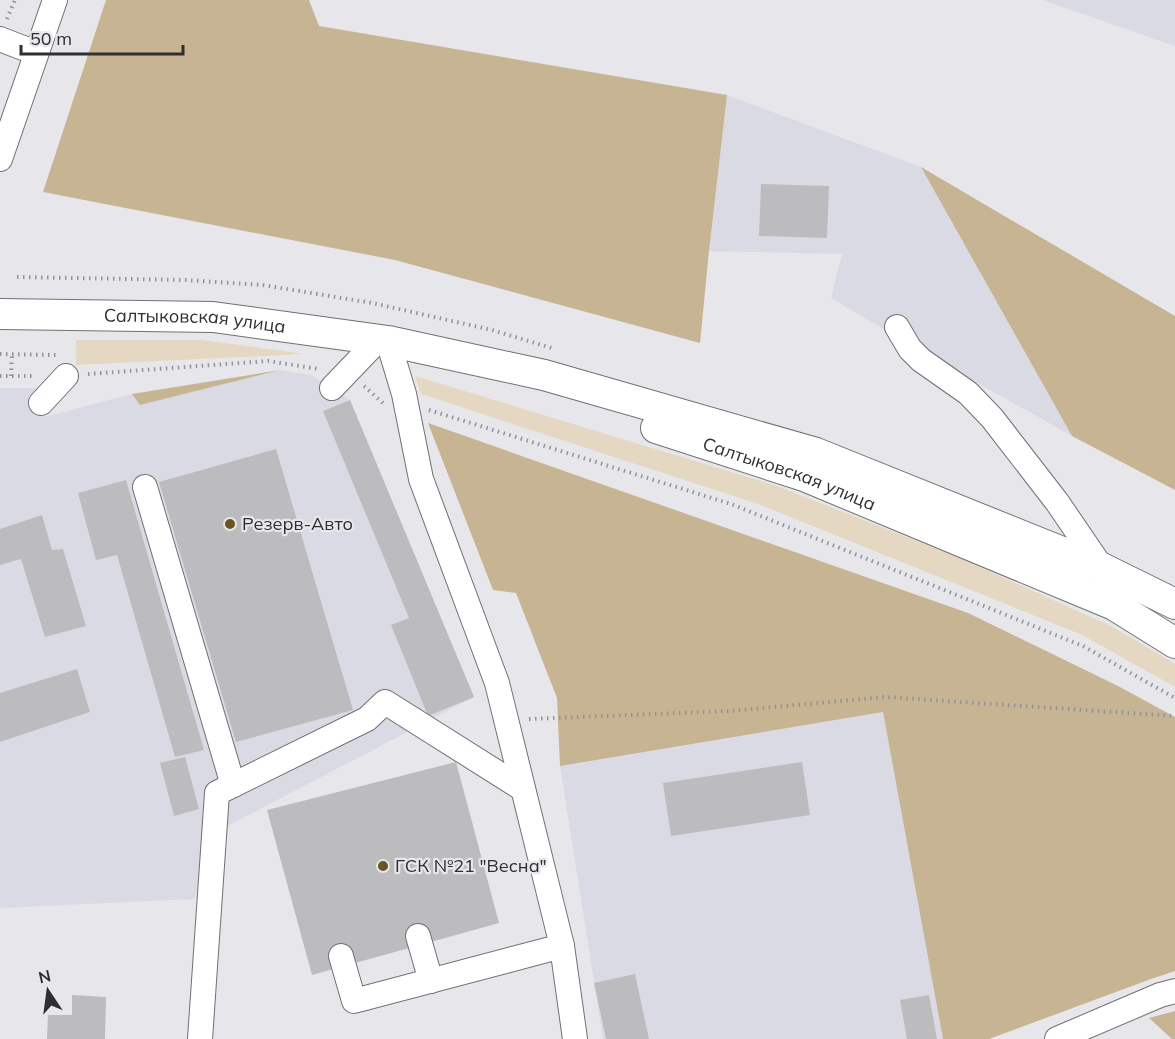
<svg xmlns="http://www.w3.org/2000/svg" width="1175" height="1039" font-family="Mulish,sans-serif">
<rect width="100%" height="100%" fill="#e7e7eb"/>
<g fill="#dadae5">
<polygon points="1042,0 1175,0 1175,46"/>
<polygon points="727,95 921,167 1072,436 931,357 831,298 842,254 709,251"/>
<polygon points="280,370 311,375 350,400 474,697 226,827 194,899 0,908 0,388 37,388 45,417 132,394 141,405"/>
<polygon points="883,712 943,1039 603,1039 560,766"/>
</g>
<g fill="#e5d8c2">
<polygon points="76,340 202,340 305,354 76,365"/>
<polygon points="415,376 777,486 960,558 1113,627 1175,664 1175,687 1082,635 758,504 421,394"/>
</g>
<g fill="#c6b493">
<polygon points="106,0 309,0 319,26 727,95 709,251 700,343 395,260 43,192"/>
<polygon points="921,167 1175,316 1175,490 1072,436"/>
<polygon points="280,370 140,405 132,394"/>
<polygon points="428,423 968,613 1118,686 1175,717 1175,971 1151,979 989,1039 943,1039 883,712 560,766 557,698 516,593 493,590"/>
<polygon points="1175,1011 1175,1039 1172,1039 1149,1018"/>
</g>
<g fill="#bcbcbf">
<polygon points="761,184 829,186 827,238 759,236"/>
<polygon points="350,400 474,697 428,716 391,625 409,618 323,411"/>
<polygon points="276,449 353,710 236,742 159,482"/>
<polygon points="126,480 204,750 175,757 117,555 96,560 78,493"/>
<polygon points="42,515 52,550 63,549 86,626 45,637 21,559 0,565 0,529"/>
<polygon points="77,669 90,712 0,742 0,693"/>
<polygon points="185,757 199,809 174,816 160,763"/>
<polygon points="456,762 499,923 312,975 267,810"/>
<polygon points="802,762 810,815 671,836 663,783"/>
<polygon points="635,974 649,1039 606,1039 594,983"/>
<polygon points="72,995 106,997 105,1039 47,1039 48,1015 72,1015"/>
<polygon points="929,995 937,1039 907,1039 900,1000"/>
</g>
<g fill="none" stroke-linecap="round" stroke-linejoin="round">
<g stroke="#707073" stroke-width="26">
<g id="minor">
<polyline points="0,39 36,53"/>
<polyline points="0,159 55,0"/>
<polyline points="897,327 910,349 921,360 968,393 992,418 1057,502 1102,568"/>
<polyline points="388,341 404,394 421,479 497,683 562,946"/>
<polyline points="332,388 378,340"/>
<polyline points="41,403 66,376"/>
<polyline points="145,487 233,785"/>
<polyline points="418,936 431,981"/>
<polyline points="341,956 354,1001 562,946 575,1039"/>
<polyline points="200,1039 217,793 367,719 385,702 523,789"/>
<polyline points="1057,1039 1160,995 1175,991"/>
</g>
</g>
<g stroke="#707073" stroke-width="32">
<g id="major">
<path id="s1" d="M0,314L213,317L388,341L544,375L816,453L1102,568L1175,604"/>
<path id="s2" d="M656,428L804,476L1114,605L1175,643"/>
</g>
</g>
<g stroke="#949497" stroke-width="4" stroke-dasharray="1.5 4.5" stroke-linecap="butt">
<polyline points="7,19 15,0"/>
<polyline points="17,277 185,280 263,285 372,303 492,330 555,349"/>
<polyline points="0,354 56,355"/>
<polyline points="88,374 268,361 319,369"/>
<polyline points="0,376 35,376"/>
<polyline points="11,376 12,354"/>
<polyline points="364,386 383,403"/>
<polyline points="429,410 731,504 1083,646 1175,698"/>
<polyline points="529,719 730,711 885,697 1175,716"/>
</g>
<use href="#minor" stroke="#fff" stroke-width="24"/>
<use href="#major" stroke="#fff" stroke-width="30"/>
</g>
<g fill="#6c5324" stroke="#e7e7eb" stroke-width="2">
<circle cx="230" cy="524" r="6"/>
<circle cx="383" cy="866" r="6"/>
</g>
<g text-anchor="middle" stroke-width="4.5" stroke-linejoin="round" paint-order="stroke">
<g font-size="18" fill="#2f2f31" stroke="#e7e7eb">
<text dy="6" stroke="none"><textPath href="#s1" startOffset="195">Салтыковская улица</textPath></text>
<text dy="6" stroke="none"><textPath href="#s2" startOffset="141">Салтыковская улица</textPath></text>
</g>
<g font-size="18" fill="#2f2f31" stroke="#e7e7eb" text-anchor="start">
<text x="242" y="530">Резерв-Авто</text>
<text x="395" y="872">ГСК №21 "Весна"</text>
</g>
</g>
<g transform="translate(48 991) rotate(347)" stroke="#e7e7eb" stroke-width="4.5" paint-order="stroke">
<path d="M0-4.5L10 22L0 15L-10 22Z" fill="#2f2f31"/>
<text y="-9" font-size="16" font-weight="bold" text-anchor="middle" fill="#2f2f31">N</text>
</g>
<path d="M21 45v9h162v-9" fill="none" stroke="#2f2f31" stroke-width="3"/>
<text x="30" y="45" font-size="18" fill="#2f2f31" stroke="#e7e7eb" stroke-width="4.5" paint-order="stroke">50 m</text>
</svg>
